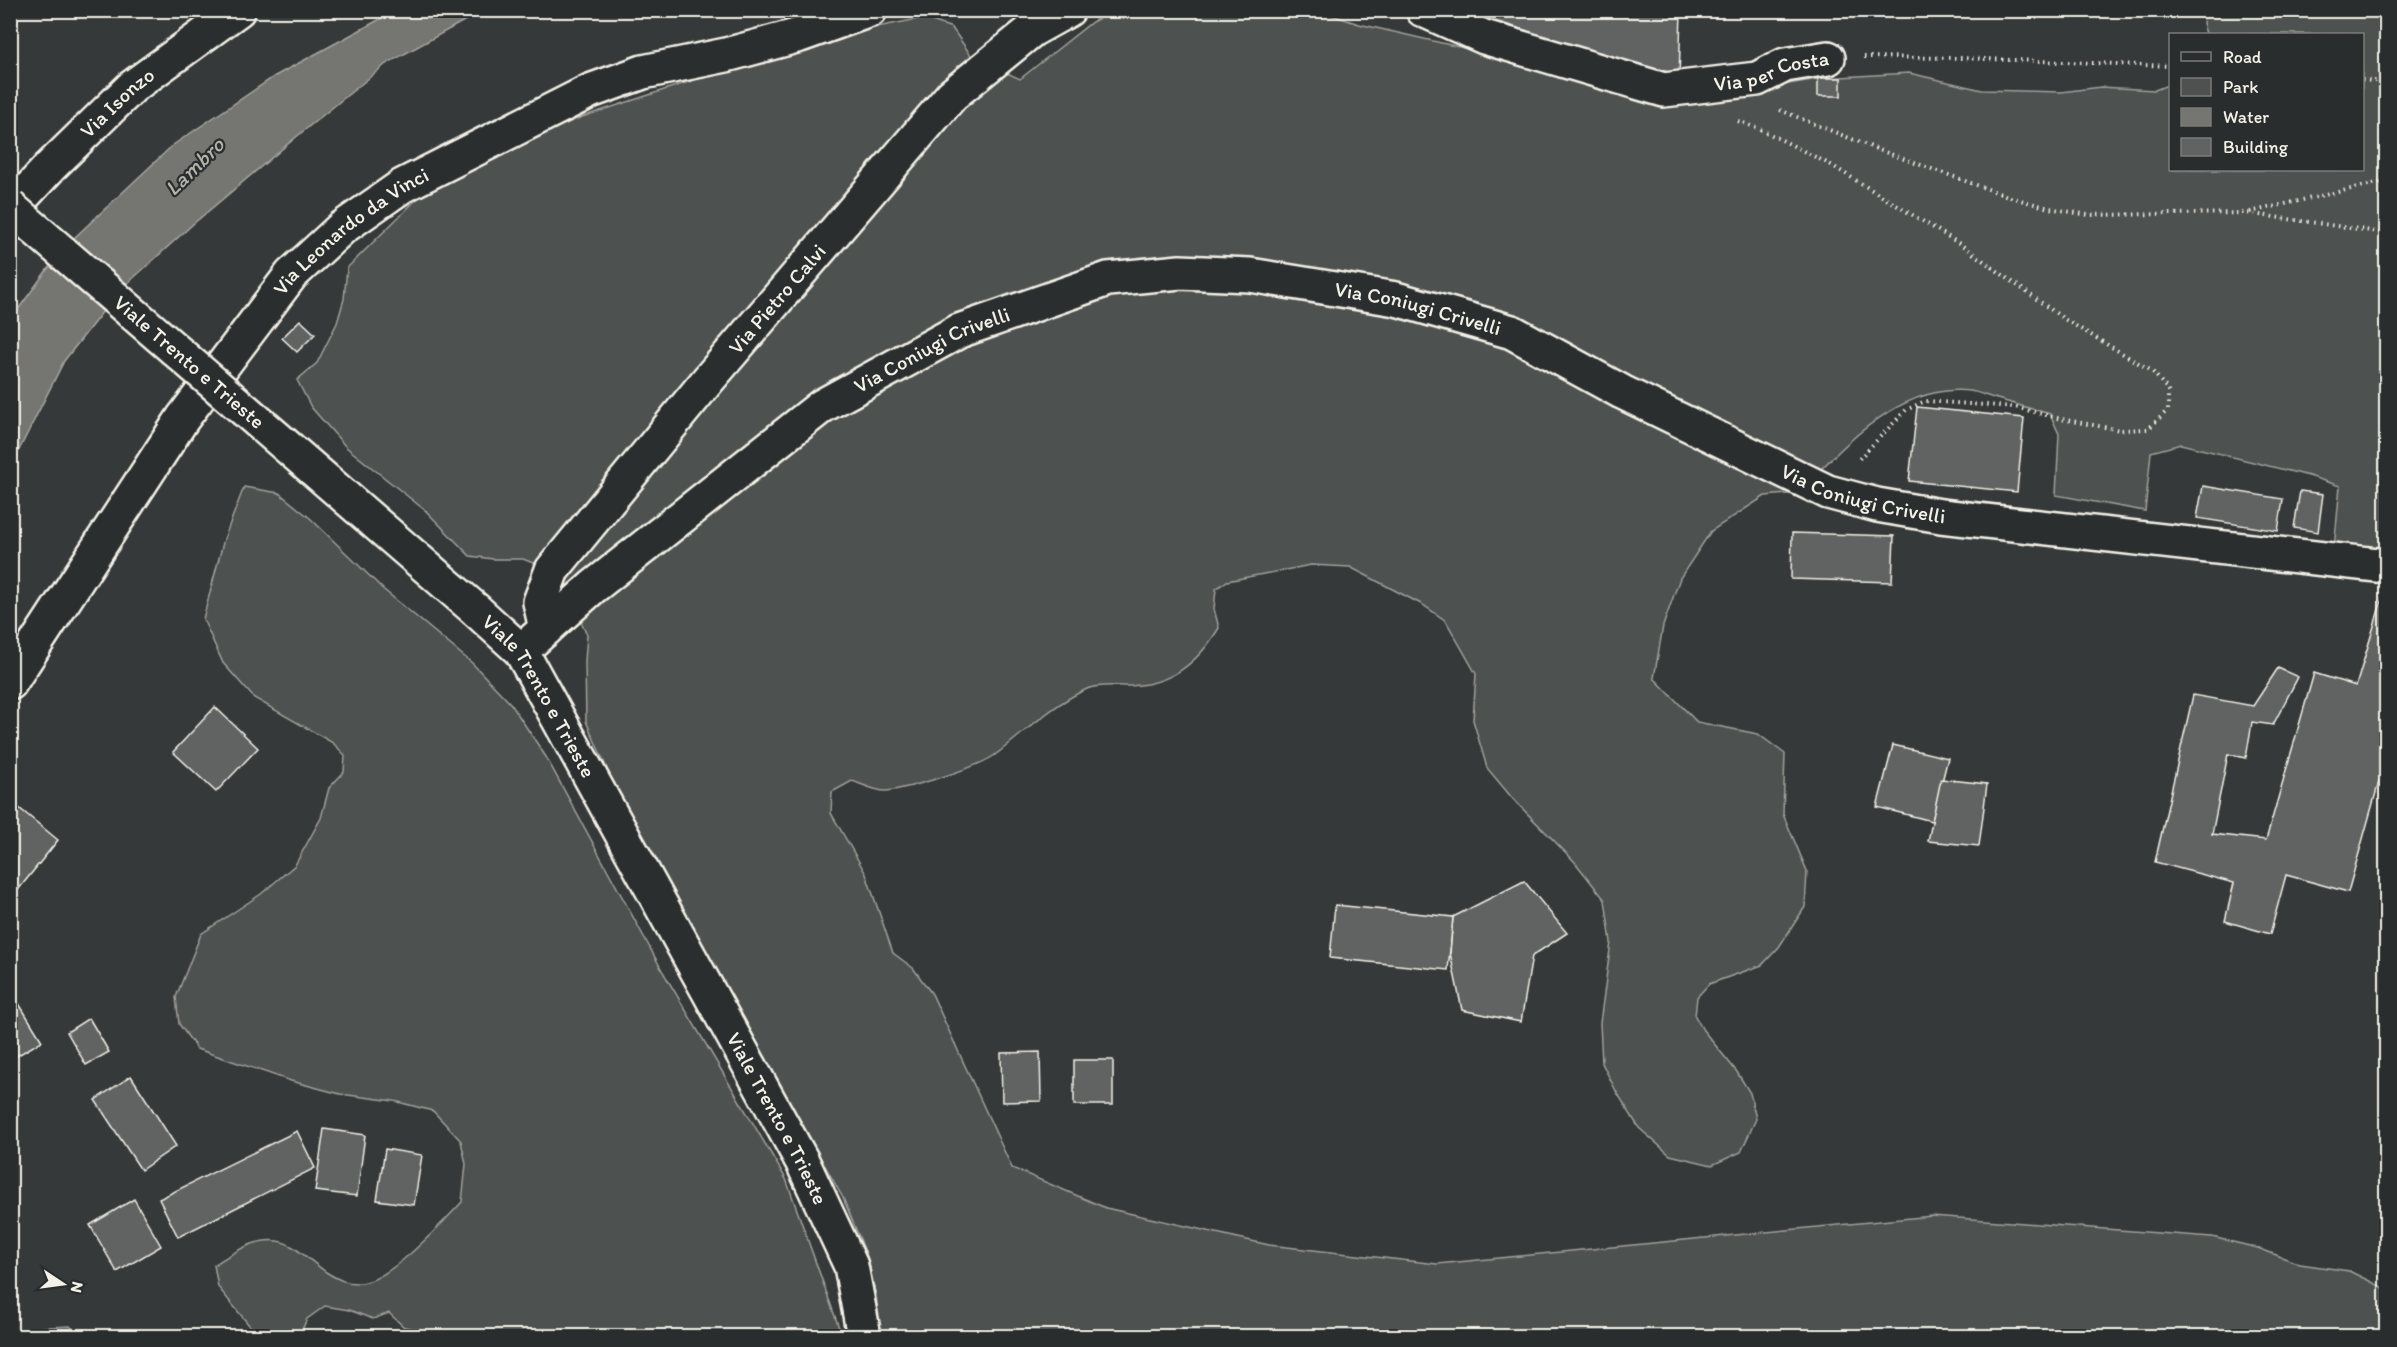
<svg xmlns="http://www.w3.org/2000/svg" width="2397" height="1347" font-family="Itim,sans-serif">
<rect width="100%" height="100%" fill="#363939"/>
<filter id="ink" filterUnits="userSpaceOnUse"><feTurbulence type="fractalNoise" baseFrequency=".0167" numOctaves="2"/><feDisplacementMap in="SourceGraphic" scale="12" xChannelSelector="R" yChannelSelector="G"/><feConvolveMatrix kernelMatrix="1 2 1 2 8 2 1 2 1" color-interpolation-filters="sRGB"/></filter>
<g filter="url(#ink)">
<g fill="#4e514f" stroke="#a1a19c" stroke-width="1.5">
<path d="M1316,10L1359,24L1542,66L1754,90L1824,78L1909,73L1982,90L2061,92L2101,87L2155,90L2170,84V170H2362V34H2206L2203,23L2205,11H2386V549L2345,544L2333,560L2340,486L2309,476L2181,444L2151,452L2145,511L2056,495L2059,434L2050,414C2032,409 2015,404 1997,399C1988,397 1979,392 1970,391C1902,382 1840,447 1799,493L1765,496L1711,531L1680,578L1663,626L1654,678L1697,722L1758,734L1785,754L1783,814L1807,871L1805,907L1779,947L1762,965L1709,984L1697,997L1695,1016L1703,1030L1737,1072L1750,1093L1756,1119L1741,1152L1712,1165L1670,1155L1639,1128L1616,1091L1602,1063L1600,1023L1611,942L1605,900L1574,861L1513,799L1487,768L1473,720L1476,674L1446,621L1423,605L1350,567L1311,565L1227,581L1216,589L1214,609L1219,628C1197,664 1170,685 1128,686C1116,686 1098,684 1087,689C1051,705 1026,732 995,755C977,768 910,788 887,791C877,792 862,784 852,781L832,792L831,813L866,874L893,953L913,968L932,994L1012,1168L1106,1208L1269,1245L1437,1264L1932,1216L2212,1237L2258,1248L2300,1264L2349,1271L2386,1289V1336H880L876,1294L867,1256L843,1198L616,789L586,721L585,661L587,635L572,603L558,579L541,566L523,559H493L470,556L426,511L346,447L311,407L297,380L317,363L337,323L344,299L347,268L417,199L471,163L582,117L740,65L795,53L867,29L923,18L952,28L972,57L1020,79L1092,22L1113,11Z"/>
<path d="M244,487L279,493L310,518L384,590L472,663L511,704L546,757L663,972L786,1179L842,1336H438L427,1330L404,1327L389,1313L373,1319L349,1310L325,1306L307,1319L299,1336H258L218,1287L214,1265C237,1250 267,1230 293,1247C305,1255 315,1264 326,1272C337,1279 347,1284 360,1283C389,1282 442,1223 462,1202L466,1164L461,1141L433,1111L394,1101L340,1094L291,1081L197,1049L179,1024L176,997L201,934L261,894L295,865L321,818L329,788L344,772L345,755L333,743L254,698L223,663L203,619L224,539Z"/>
<polygon points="70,1326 80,1336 11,1336 11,1333 33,1328"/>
</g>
<polygon fill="#757572" stroke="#a8a7a1" stroke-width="1.5" points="395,11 482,11 386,64 301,133 193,224 118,292 64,361 11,466 11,319 55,259 74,238 173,145 275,76"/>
<g fill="#616362" stroke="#f4f1e8" stroke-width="1.5">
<polygon points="1467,10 1681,10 1679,81 1465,21"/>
<rect x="1818" y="78" width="23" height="18"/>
<polygon points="300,320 315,334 297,352 282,338"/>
<polygon points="1917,407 2024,418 2017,492 1909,481"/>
<polygon points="2203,486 2283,499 2278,531 2197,518"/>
<polygon points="2300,491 2323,494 2318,532 2294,528"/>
<polygon points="1792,533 1894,536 1892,582 1791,579"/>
<polygon points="2386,586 2386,757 2348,892 2286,875 2270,934 2225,921 2234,883 2155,862 2193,695 2253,706 2278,668 2298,677 2273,725 2252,722 2246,758 2228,754 2212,834 2266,840 2314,673 2356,686"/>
<polygon points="215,707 258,748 216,792 173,752"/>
<polygon points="1893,745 1948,758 1932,821 1877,807"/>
<polygon points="1941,779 1987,784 1979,846 1928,841"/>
<polygon points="13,803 58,840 10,900 10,806"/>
<polygon points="1524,881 1567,933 1532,956 1521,1022 1462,1010 1450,953 1453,917"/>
<polygon points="1335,905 1453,917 1448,970 1330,958"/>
<polygon points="10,989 42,1041 10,1060"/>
<polygon points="89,1018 109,1052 86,1065 67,1032"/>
<polygon points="1040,1052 1041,1101 1002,1102 1001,1053"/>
<rect x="1074" y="1060" width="39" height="45"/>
<polygon points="131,1076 176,1146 141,1170 95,1100"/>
<polygon points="324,1129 365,1135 357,1196 315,1191"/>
<polygon points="297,1131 315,1168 178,1237 159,1199"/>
<polygon points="385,1149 422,1155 414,1205 377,1200"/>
<polygon points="134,1199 161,1246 117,1272 90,1225"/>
</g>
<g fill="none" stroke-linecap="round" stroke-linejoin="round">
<g stroke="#f4f1e8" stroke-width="38">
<g id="street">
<path id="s1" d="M1423,10L1484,37L1664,90L1757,79L1785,65L1828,58"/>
<path id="s2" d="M10,210L50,167L132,87L238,10"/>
<path id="s3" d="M546,629L540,602L552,570L708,380L952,95L1032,30L1068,10"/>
<path id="s4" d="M10,683L183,418L291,275L342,228L402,186L590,91L643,72L726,55L800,35L870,10"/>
</g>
</g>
<g stroke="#f4f1e8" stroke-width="38">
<g id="secondary">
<path id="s5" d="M476,610L521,651L802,1161L851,1266L864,1336"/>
<path id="s6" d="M521,651L593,587L822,406L959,331L1108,279L1180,272L1250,275L1396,299L1512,332L1622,392L1828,492L1877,505L1941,516L2386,566"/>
</g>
</g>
<g stroke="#f4f1e8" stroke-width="4" stroke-dasharray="1.5 4.5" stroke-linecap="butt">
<polyline points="1864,57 1960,58 2170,66"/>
<polyline points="2362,80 2386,82"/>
<polyline points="1780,110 1879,150 2013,198 2049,208 2088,215 2246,213 2386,233"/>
<polyline points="1738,121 1760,129 1831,165 1960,244 2064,319 2152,371 2168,390 2168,410 2148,429 2120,430 2061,419 2015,407 1925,401 1906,410 1857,461"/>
<polyline points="2250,212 2386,181"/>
</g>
<use href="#street" stroke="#2a2d2e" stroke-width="33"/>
<use href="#secondary" stroke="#2a2d2e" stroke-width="33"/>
<g stroke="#f4f1e8" stroke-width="38" stroke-linecap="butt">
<g id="secondary-bridge">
<path id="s7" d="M10,207L476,610"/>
</g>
</g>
<use href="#secondary-bridge" stroke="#2a2d2e" stroke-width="33"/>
</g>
</g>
<g text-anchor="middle" stroke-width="4.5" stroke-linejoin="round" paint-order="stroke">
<g font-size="21" fill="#f4f1e8" stroke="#2a2d2e">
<text dy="7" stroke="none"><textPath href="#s1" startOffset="364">Via per Costa</textPath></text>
<text dy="7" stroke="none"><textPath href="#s2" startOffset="152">Via Isonzo</textPath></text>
<text dy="7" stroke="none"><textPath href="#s4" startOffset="570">Via Leonardo da Vinci</textPath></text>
<text dy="7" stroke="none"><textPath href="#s3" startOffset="414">Via Pietro Calvi</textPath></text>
<text dy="7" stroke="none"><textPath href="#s6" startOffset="1016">Via Coniugi Crivelli</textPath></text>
<text dy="7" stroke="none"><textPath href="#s6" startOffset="512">Via Coniugi Crivelli</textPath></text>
<text dy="7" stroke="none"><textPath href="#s7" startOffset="237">Viale Trento e Trieste</textPath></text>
<text dy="7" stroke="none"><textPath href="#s6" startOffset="1502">Via Coniugi Crivelli</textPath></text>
<text dy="7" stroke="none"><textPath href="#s5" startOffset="108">Viale Trento e Trieste</textPath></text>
<text dy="7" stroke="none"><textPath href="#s5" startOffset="594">Viale Trento e Trieste</textPath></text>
</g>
<g font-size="22" font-style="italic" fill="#b4b3ad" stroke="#2a2d2e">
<text transform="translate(194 166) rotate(-44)" y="8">Lambro</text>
</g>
</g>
<rect width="2397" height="1347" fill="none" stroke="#2a2d2e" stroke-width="36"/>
<rect x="18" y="18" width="2361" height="1311" fill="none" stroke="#f4f1e8" stroke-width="2" filter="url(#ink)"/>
<rect x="2169" y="33" width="195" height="138" fill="#2a2d2e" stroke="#7b7b78" stroke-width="1.5"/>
<rect x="2181" y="52" width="30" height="9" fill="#2a2d2e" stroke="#7b7b78" stroke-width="1.5"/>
<text x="2223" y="63" font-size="18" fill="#f4f1e8">Road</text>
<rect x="2181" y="78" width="30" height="18" fill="#4e514f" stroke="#7b7b78" stroke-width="1.5"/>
<text x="2223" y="93" font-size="18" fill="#f4f1e8">Park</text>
<rect x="2181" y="108" width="30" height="18" fill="#757572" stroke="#7b7b78" stroke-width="1.5"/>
<text x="2223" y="123" font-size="18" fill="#f4f1e8">Water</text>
<rect x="2181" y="138" width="30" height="18" fill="#616362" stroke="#7b7b78" stroke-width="1.5"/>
<text x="2223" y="153" font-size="18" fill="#f4f1e8">Building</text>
<g transform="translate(63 1284) rotate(103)" stroke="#2a2d2e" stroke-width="4.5" paint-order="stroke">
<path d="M0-4.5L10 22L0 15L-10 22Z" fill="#f4f1e8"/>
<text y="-9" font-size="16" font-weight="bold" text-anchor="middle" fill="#f4f1e8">N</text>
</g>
</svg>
